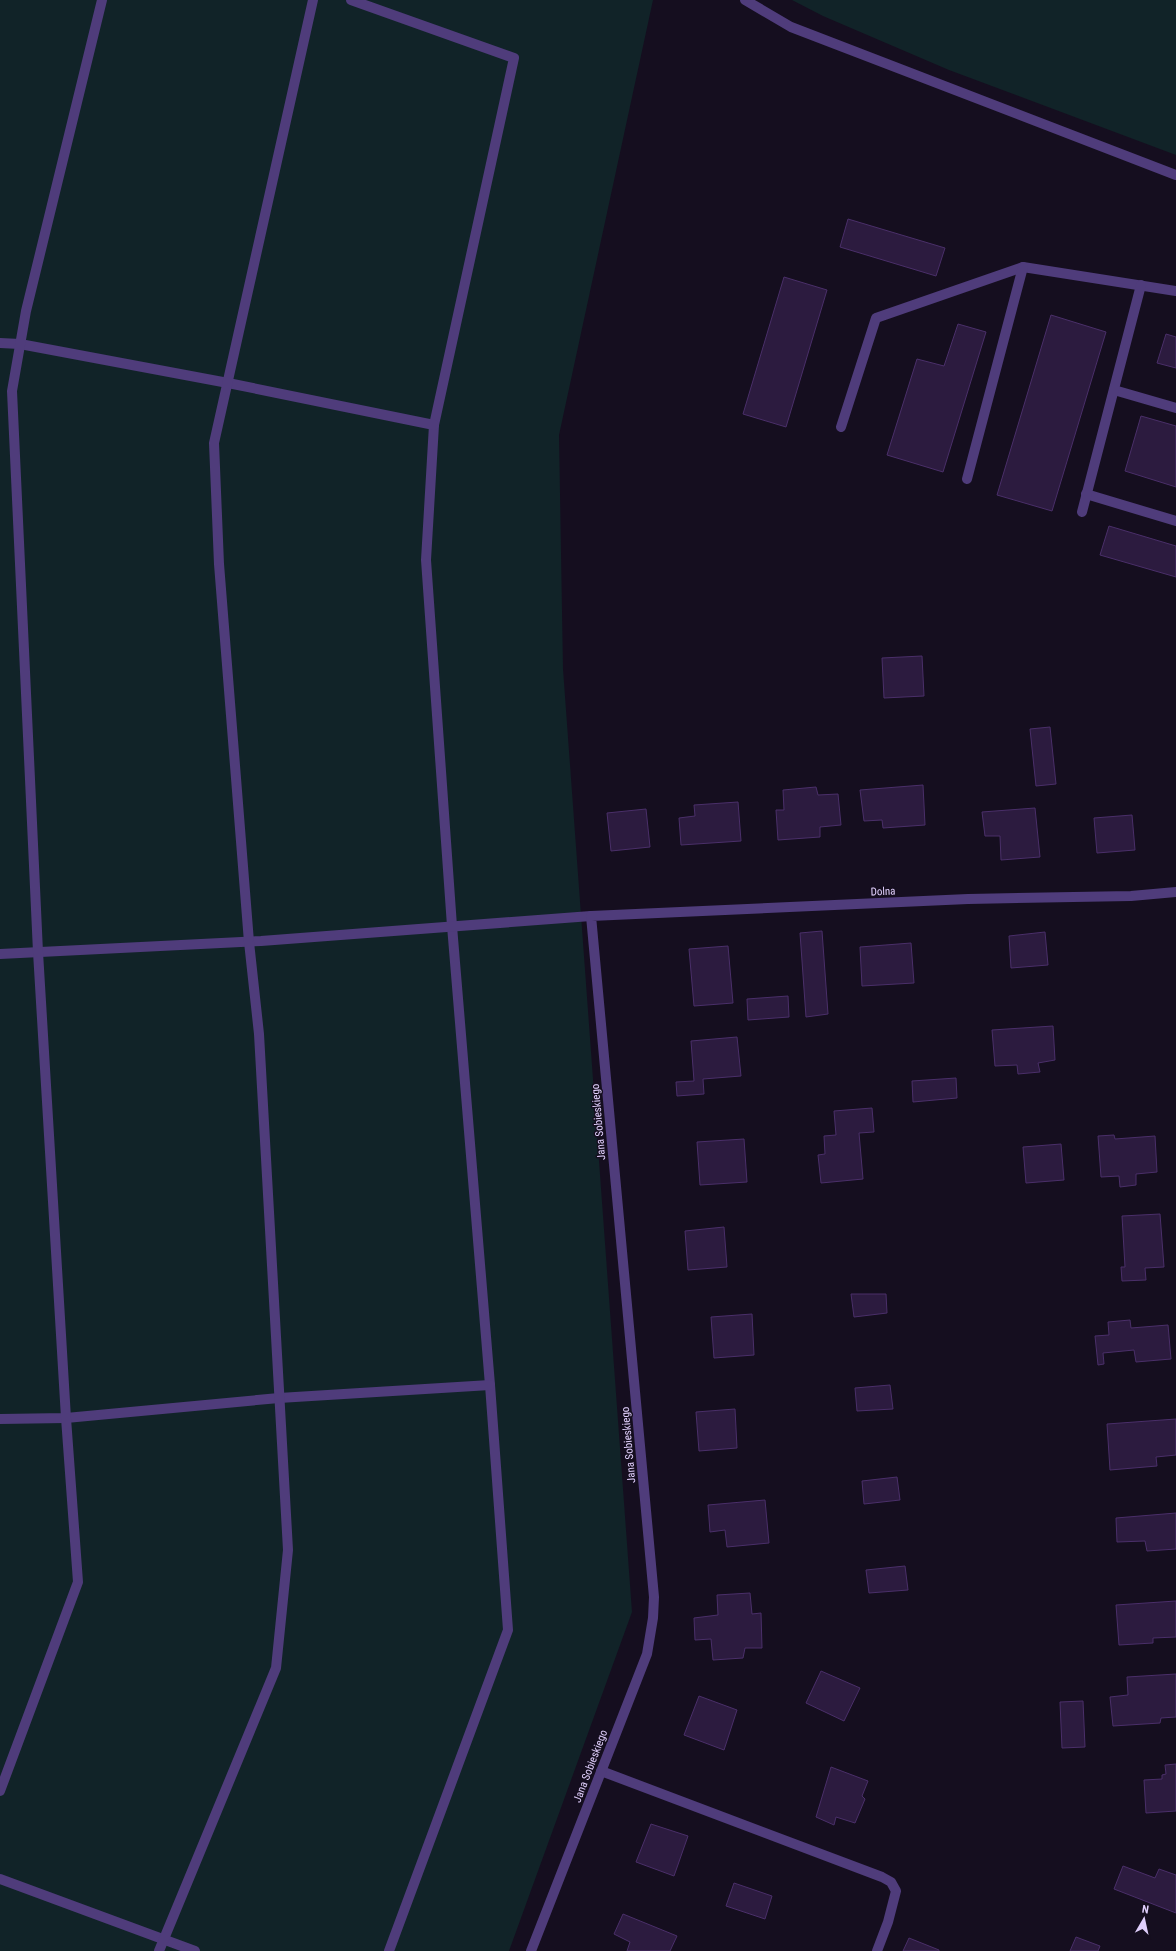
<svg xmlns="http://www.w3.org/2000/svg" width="1176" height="1951" font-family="'Roboto Condensed',sans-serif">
<rect width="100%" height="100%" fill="#150e1f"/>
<g fill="#112328">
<polygon points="0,0 653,0 559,435 563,669 632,1612 509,1951 0,1951"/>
<polygon points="792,0 1176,0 1176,155 949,70 823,16"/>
</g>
<g fill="#2c1b3f" stroke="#4a2f69">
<polygon points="848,219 945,248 936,276 840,247"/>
<polygon points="784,277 827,290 786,427 743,414"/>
<polygon points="1051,315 1106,332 1052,511 997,495"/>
<polygon points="958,324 986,332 943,472 887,455 917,359 944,366"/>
<polygon points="1166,334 1176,337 1176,368 1157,363"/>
<polygon points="1141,416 1176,426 1176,487 1125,471"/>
<polygon points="1109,526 1176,546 1176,577 1100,555"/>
<polygon points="922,656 924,696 884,698 882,658"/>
<polygon points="1050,727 1056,784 1036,786 1030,729"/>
<polygon points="923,785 925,825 883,828 882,820 864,821 860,790"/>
<polygon points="816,787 818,795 838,794 841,825 820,827 820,837 778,840 776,810 784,810 783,790"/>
<polygon points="738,802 741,841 681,845 679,818 695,816 694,805"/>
<polygon points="1035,808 1040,857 1001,860 1000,836 985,836 982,812"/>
<polygon points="646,809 650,847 611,851 607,813"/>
<polygon points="1132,815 1135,850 1097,853 1094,818"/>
<polygon points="822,931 828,1014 806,1017 800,933"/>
<polygon points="1045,932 1048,965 1011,968 1009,936"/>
<polygon points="911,943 914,983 862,986 860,947"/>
<polygon points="728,946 733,1003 694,1006 689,949"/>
<polygon points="788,996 789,1017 748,1020 747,999"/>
<polygon points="1053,1026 1055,1060 1038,1063 1040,1072 1018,1074 1017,1065 995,1066 992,1030"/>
<polygon points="737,1037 741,1076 703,1079 704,1094 677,1096 676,1082 694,1081 691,1041"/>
<polygon points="956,1078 957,1098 913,1102 912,1081"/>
<polygon points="872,1108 874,1132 859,1133 863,1179 821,1183 818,1155 825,1154 824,1136 836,1135 834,1111"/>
<polygon points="1114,1135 1115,1139 1155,1136 1157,1172 1136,1174 1136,1185 1120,1187 1119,1176 1101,1177 1098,1136"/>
<polygon points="744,1139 747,1182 700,1185 697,1142"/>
<polygon points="1061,1144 1064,1180 1026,1183 1023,1147"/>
<polygon points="1160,1214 1164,1267 1145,1268 1146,1280 1122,1281 1121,1267 1125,1267 1122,1216"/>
<polygon points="724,1227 727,1267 688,1270 685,1231"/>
<polygon points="851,1294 886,1294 887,1313 854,1317"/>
<polygon points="752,1314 754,1355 714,1358 711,1317"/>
<polygon points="1130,1320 1131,1328 1168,1325 1171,1359 1136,1362 1134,1350 1103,1353 1104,1364 1098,1365 1095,1336 1109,1335 1108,1322"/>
<polygon points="890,1385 893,1409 857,1411 855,1388"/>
<polygon points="735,1409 737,1448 699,1451 696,1412"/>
<polygon points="1176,1419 1176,1455 1156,1457 1157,1466 1110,1470 1107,1424"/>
<polygon points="897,1477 900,1500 864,1504 862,1481"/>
<polygon points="765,1500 769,1543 727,1547 725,1530 710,1532 708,1505"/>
<polygon points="1176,1513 1176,1549 1147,1551 1145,1541 1117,1542 1116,1518"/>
<polygon points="905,1566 908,1590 869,1593 866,1570"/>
<polygon points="750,1593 752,1614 761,1613 762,1648 745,1648 743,1658 713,1660 711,1639 695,1640 694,1618 718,1615 717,1595"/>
<polygon points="1176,1601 1176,1637 1153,1638 1153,1643 1119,1645 1116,1605"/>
<polygon points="821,1671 860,1688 844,1721 806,1703"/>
<polygon points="1176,1674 1176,1717 1161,1718 1160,1723 1113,1726 1110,1697 1128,1695 1127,1677"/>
<polygon points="699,1696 737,1710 724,1750 684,1735"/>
<polygon points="1083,1701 1085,1747 1062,1748 1060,1702"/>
<polygon points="1176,1764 1176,1811 1146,1813 1144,1780 1162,1779 1162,1775 1166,1774 1165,1765"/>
<polygon points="831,1767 868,1781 862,1796 865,1799 855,1823 836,1817 834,1825 816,1817"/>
<polygon points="651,1824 688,1836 674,1876 636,1862"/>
<polygon points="1123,1866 1155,1878 1159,1869 1176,1875 1176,1913 1114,1889"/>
<polygon points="734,1883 772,1896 765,1919 726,1906"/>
<polygon points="623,1914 677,1936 670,1951 627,1951 630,1942 614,1934"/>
<polygon points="1076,1937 1100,1946 1098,1951 1070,1951"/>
<polygon points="909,1938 939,1950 939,1951 903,1951"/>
</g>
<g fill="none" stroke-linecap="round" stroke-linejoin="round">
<g stroke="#4f3c7b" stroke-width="10">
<polyline points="351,0 514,58 434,425 426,560 452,926 490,1385 508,1630 389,1951"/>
<polyline points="745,0 791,27 1176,175"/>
<polyline points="0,343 20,344 228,383 434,425"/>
<polyline points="1114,390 1176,408"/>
<polyline points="841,427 876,318 1023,267 1176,291"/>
<polyline points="967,479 1023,267"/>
<polyline points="1086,494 1176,521"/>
<polyline points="1082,512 1141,285"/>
<polyline points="0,954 261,941 591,916"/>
<polyline points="0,1419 66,1418 279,1398 490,1385"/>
<polyline points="601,1771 882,1877 891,1882 896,1891 888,1922 877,1951"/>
<polyline points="0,1791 78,1582 66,1418 38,952 12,391 26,311 102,0"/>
<polyline points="0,1879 195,1951"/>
<polyline points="159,1951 276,1668 288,1550 259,1034 249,942 219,564 214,443 313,0"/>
</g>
<polyline stroke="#4f3c7b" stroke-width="10" points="531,1951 647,1654 653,1618 654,1597 591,916 968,899 1131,896 1176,892"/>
</g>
<g text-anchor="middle" stroke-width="3" stroke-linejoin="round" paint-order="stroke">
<g font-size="11" fill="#e0cffc" stroke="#150e1f">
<text transform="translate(883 891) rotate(-2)" y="4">Dolna</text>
<text transform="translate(598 1122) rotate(-95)" y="4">Jana Sobieskiego</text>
<text transform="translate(628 1445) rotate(-95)" y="4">Jana Sobieskiego</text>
<text transform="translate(590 1766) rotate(-69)" y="4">Jana Sobieskiego</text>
</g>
</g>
<g transform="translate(1144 1919) rotate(9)" stroke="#150e1f" stroke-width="3" paint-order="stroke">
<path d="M0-3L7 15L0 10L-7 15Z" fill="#e0cffc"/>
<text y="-6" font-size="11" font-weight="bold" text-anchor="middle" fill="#e0cffc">N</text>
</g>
</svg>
